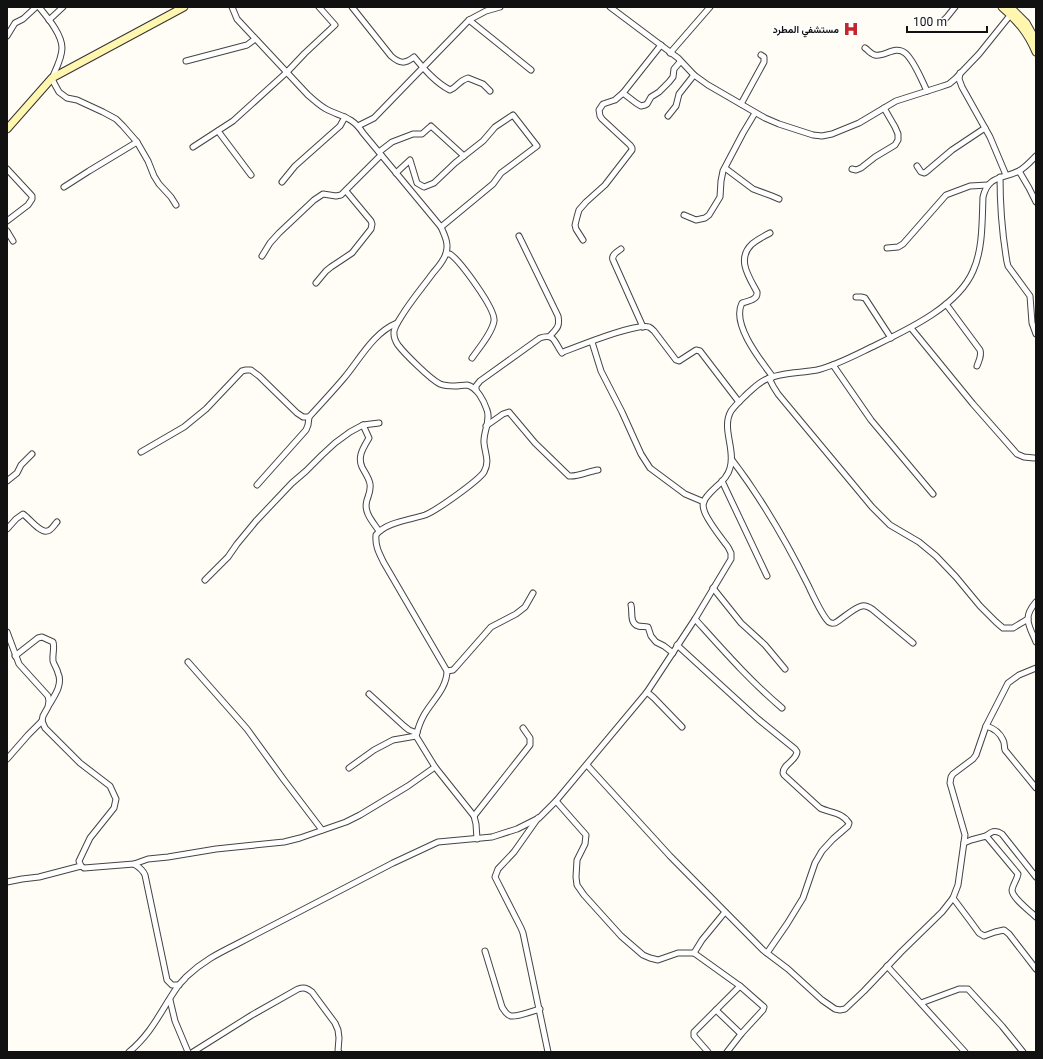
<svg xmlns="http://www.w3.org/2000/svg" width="1043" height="1059" font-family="Georgia,Vazirmatn,serif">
<rect width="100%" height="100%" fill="#fffdf5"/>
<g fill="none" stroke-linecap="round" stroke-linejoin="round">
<g stroke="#444" stroke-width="7">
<g id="street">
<path d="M39,7C47,17 62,34 62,48C62,58 56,69 52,78L54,83L59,92L67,98L77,100L103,112L116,119L123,126L137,142L148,161L154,176L159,184L171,197L176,205"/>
<path d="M232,7L237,19L308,95C314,100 319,105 326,109C341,117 352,116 363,133L441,227C445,236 449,244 446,253C444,261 438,267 433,273C422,288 410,302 401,317C398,322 393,329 394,334C394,337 396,342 398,345C405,354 430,379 440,384C445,386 450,386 455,386C459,386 463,385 467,385C477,387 484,401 487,410C491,421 483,432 484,443C485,454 490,461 484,472C478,481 436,511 425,515C410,520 386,522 376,535C375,546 379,553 384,563L447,671C447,688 432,701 424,715C420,722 418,728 416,736L435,767L474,816L476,824L477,839"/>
<path d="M352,7L391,56C400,64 405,64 414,57C424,69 436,83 450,90C458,87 458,81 468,78L483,84L490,91"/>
<polyline points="610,7 678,58 694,75 708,85 765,118 779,124 813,135 822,136 832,134 859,123 896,101 940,87 949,84 955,79 979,54 1012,13"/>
<polyline points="49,20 63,7"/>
<polyline points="469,20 531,70"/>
<polyline points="943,21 947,17 955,7"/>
<polyline points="7,36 15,23 23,19 36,7"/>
<path d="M865,48C868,50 871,54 875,55C885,57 895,45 905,53C914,60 922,81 927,91"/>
<polyline points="670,53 710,7"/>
<polyline points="186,61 247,45 255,39"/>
<polyline points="960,73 959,79 962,87 990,137 1006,175"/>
<polyline points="623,93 636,103 641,106 645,105 647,104 651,97 659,92 669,82 673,77 674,69 680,62"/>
<polyline points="741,104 764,62 764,57 761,55"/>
<polyline points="668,116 676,106 679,94 694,75"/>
<polyline points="358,126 374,118 469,20 486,11 500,7"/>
<polyline points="218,131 251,175"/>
<polyline points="193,147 233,121 287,72 305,53 335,25 319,7"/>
<polyline points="379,152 392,142 413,134 422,134 431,126 464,156"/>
<polyline points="917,166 921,172 924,173 926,172 952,150 985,128"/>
<polyline points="725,168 753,189 772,196 779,199"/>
<polyline points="7,169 32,196 32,199 28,205 7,221"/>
<polyline points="852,169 856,170 861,168 875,157 895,145 898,140 898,134 895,127 884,108"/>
<polyline points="1019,171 1029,188 1036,202"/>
<polyline points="396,173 410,160 417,183 424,187 434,183 455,163 483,141 495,127 513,115 537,146 501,173 493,184 441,227"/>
<path d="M1000,177C1000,206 1002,233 1007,262L1008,266L1030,296L1032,323L1036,334"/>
<polyline points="282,182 295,166 340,126 345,117"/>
<polyline points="64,187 89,171 137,142"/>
<polyline points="684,215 696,220 705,218 709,215 720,197 721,181 723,171 743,133 755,113"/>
<polyline points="7,231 13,241"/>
<path d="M770,233C764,236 757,240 752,244C736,259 749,277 757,292C758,300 748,301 742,303C731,324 761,361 773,377"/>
<path d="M519,236L558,316C560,327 557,328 550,336"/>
<polyline points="583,240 576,229 575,225 577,217 579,210 586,202 605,185 632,150 632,148 630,145 602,119 600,116 599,110 603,104 615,100 623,93 661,45"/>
<polyline points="887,248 898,247 903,244 946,195 970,186 988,185"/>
<path d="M621,249C617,252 611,255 613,260L643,327"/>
<path d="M446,254H450C460,261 496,309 494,321C492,333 479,348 472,358"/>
<polyline points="262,256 270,243 279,233 314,200 323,194 336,196 341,195 381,155"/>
<polyline points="316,283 326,271 331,267 352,253 371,229 372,224 371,221 346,191"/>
<polyline points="856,297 861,297 865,298 891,338"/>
<path d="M946,304L980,350C982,356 979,360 977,366"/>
<polyline points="911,328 973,404 1017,454 1024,457 1034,458"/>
<polyline points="592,342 601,371 622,412 641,454 650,468 685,494 704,502"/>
<polyline points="833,365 871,420 933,494"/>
<polyline points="769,378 773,386 778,394 872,507 890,525 919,542 936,556 956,577 980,606 996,622 1003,628 1013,628 1028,619"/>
<path d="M476,390V386L480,381L540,338C555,333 554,342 562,353L563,352C579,346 635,323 649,327C651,328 652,329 654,331L676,360L679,361L696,350L700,351L739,402"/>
<path d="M363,425L369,438C364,447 357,456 362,467C365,473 369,478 370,484C371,490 369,494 367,500C363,512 373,522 379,531"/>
<path d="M486,426L503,414L509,412L535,443L569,476C578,477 589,471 598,470"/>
<polyline points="141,452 184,427 206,409 242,371 246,370 251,370 259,376 297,413 303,417 309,417"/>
<path d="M732,460C762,499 786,541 808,585C812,593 822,616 829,622C832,624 832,623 835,623C842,619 855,607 862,606C866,605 869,607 872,609L913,643"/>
<polyline points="7,481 17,473 21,465 32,454"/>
<polyline points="722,481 767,576"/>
<path d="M257,485L306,430L308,425L309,417C321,404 333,391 344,378C360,359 373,333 397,323"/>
<path d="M7,529L16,519L23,514C29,518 40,533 47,531C51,531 54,525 57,522"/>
<polyline points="205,580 228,557 237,544 256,521 292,483 306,471 322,455 335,443 350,432 363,425 379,423"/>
<polyline points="713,588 741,623 765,645 785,669"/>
<path d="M1036,602C1022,618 1029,625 1036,642"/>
<path d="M631,605C633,611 629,623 638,626C642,627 645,626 648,627L651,636L656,642L664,646L673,653"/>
<path d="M695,619C723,650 750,681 782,708"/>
<polyline points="7,632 19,664 48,696 49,701 48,707 43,716 42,721 28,735 7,759"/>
<path d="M677,645L758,719L795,749L797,752C796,761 783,764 783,773L784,775L820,808C830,813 842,812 849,823L848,826L833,839L822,851L815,863L803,898L787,924L767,953"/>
<path d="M15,656L38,638L42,637L53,642C55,649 52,654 53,661C54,665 57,668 58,673C63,684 55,695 49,705"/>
<polyline points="188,662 247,729 284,780 322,830"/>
<polyline points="447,671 453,670 455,668 491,627 516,614 525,607 533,593"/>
<polyline points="647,692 654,698 682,727"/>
<polyline points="369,694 404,726 409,730 417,733"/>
<path d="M42,721L45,728L80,763L110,786L116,799L114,808L90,838L79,861L81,866L84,868L134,864C139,867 143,870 145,875L167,980L172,985H179"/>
<path d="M986,726C993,728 1000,733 1003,740C1005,743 1004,747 1005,750L1036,788"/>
<polyline points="587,765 670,856 763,950 788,969 822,1000 835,1009 840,1010 845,1009 864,991 901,952 942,912 953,898 958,885 965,835 950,783 951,777 953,774 973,759 976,755 986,726 1008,683 1019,675 1036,668"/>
<polyline points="349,768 374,750 393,740 416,736"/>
<polyline points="556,801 586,835 585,844 577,860 576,877 577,885 584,895 621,936 643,955 650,958 658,960 678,953 694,953 740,986 694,1032 694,1036 708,1052"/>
<polyline points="474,816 530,745 530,738 523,728"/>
<polyline points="538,818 514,852 498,869 495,877 521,928 523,933 548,1052"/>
<path d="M986,836C991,832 995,829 1002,834L1036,877"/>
<path d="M964,843L971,840L986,836L988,838L1018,874C1017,880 1013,884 1012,890C1012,898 1030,911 1036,917"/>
<polyline points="134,864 148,859 168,857 216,849 284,842 300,838 346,822 360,815 408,786 435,767"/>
<polyline points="7,882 22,879 39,877 81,866"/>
<polyline points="953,898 971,922 979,933 984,936 995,932 1004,930 1009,934 1036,969"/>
<path d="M485,951L502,1007C504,1010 506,1015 511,1016C518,1017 533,1011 540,1009"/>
<polyline points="694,953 702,940 725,912"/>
<polyline points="887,966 965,1052"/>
<polyline points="170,1000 175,1021 188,1052"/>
<polyline points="921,1003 959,989 968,989 1002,1026 1023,1052"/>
<polyline points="716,1010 741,1034"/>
<path d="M129,1052C153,1032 161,1010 178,986C180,983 184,980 186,977C203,961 217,954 237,944L393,863L438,842L492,837L517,829L539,818L556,801L647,692L695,619L731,559V553L728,547C722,539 706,519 704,510C703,507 703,503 704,501C707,495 712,491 716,487C722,482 728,476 730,468C736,450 721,428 731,411C736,404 742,399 748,393C754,388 759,382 767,379C781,372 802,373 817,370C838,365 857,354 876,345C909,329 958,306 973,271C983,249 982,221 983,197C988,175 1003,179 1019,171C1026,167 1031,161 1036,156"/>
<path d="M193,1052L252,1015L298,989C304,987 307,988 312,992L335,1023L338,1030L339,1038L338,1051L339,1052"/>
<polyline points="727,1052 741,1034 763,1010 764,1007 740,986"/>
</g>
</g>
<g stroke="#333" stroke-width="9">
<g id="secondary">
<path d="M1002,7C1018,21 1028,33 1036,52"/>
<polyline points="1010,7 1026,23 1036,41"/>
<polyline points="7,129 52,78 184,7"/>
</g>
</g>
<use href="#street" stroke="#fff" stroke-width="5"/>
<use href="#secondary" stroke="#fff6b0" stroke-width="7"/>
</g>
<defs>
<g id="hospital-bare" transform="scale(1.2)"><path d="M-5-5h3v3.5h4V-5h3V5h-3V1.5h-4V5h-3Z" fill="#c4262e" stroke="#fff" stroke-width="2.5" paint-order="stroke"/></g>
</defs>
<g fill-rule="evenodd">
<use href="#hospital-bare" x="851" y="29"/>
</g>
<g text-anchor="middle" stroke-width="4" stroke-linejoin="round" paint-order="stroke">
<g font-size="10" font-weight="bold" fill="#111" stroke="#fff" text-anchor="end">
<text x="839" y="33">مستشفي المطرد</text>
</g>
</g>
<rect width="1043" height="1059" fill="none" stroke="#111111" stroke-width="16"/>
<path d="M907 26v6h80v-6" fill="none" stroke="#111111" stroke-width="2"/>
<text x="913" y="26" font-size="12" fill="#111111" stroke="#ffffff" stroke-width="3" paint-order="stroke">100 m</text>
</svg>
